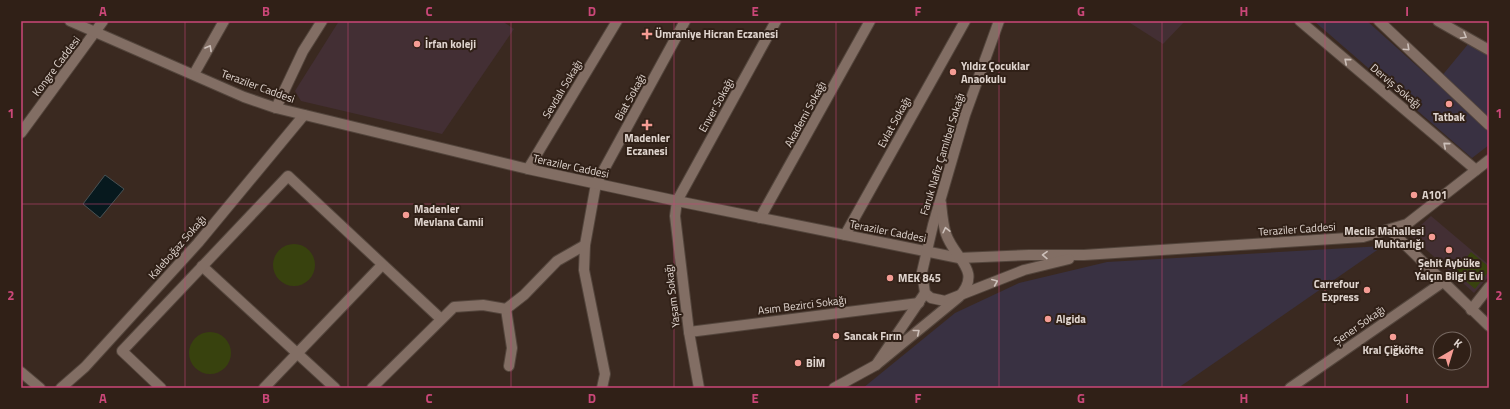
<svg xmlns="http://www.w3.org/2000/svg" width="1510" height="409" font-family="'Titillium Web',sans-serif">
<rect width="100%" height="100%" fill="#3a2920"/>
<g fill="#393142">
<polygon points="1314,21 1367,21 1436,83 1469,43 1489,55 1489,145 1472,158"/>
<polygon points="1383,246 1178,388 863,388 955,313 1019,283 1107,262"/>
</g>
<g fill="#432f34">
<polygon points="339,21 502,21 514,29 442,134 301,101 295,91"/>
<polygon points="1127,21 1185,21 1163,44"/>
<polygon points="1431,216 1489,265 1489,276 1474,293 1410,235"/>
</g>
<g fill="#38420e">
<circle cx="294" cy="265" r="21"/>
<polygon points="1471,252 1489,267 1489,271 1475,289 1455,272"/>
<circle cx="210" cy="353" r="21"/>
</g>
<polygon fill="#07191e" stroke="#485153" points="105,175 124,189 100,218 83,204"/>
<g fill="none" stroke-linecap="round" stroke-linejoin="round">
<g stroke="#53453c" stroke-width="12">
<g id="street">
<polyline points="1379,21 1489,125"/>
<polyline points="194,74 224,21"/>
<polyline points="21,133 103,21"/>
<polyline points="528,169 617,21"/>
<polyline points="760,218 870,21"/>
<polyline points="845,235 965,21"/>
<polyline points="202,266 335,388"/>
<polyline points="506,309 512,348 509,366"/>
<polyline points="1471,310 1489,287"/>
<polyline points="689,332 919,303"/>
<polyline points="21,372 40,388"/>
<polyline points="61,388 85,367 198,243 304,115"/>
<polyline points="161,388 122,351 288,176 441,319"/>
<polyline points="264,388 382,265"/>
<polyline points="372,388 454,307 483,305 506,309 524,295 557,261 585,245"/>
<polyline points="602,388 605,374 584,270 585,245 596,184 685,21"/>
<polyline points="699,388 689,332 675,216 677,201 776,21"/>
<polyline points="1290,388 1443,282"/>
</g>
</g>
<g stroke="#53453c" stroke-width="12">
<g id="secondary">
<polyline points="70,21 244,97 276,108 528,169 677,201 959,258 1029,255 1084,255 1363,237 1407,224 1489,160"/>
<polyline points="999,21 965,115 933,225 922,272 925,293 931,298 945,301 1024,270 1069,259"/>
<polyline points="1300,21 1476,170"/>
<polyline points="1438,21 1489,50"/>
<polyline points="276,108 303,51 322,21"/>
<polyline points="1390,230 1489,326"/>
<path d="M876,365L959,297C983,270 955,260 946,234C943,225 942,213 941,203"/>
<polyline points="834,388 876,365 925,293"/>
</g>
</g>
<use href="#street" stroke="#826e64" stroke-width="10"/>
<use href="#secondary" stroke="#826e64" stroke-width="10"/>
</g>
<defs><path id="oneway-chevron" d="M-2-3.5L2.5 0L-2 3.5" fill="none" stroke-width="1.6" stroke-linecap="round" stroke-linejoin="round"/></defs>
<g stroke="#cdc0ba">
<use href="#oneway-chevron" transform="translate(1464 36) rotate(30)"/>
<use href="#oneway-chevron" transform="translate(209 48) rotate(-61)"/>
<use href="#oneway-chevron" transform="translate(1407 48) rotate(43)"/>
<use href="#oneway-chevron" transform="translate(1347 61) rotate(-140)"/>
<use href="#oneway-chevron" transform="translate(1446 145) rotate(-140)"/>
<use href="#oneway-chevron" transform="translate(946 230) rotate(-103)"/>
<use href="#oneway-chevron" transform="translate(1045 255) rotate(-179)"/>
<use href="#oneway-chevron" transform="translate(995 282) rotate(-23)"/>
<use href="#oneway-chevron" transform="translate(917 332) rotate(-39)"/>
</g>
<path fill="none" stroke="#ca4778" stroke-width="1" stroke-opacity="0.55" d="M185,21V388M348,21V388M511,21V388M674,21V388M836,21V388M999,21V388M1162,21V388M1325,21V388M21,204H1489"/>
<g fill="#f59c94" stroke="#302017" stroke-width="1.5">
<path d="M645 28h4v4h4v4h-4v4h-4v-4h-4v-4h4z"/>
<circle cx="417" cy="44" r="4"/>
<circle cx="953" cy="72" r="4"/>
<circle cx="1449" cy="104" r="4"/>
<path d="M645 119h4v4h4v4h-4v4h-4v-4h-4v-4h4z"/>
<circle cx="1414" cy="195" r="4"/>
<circle cx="406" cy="215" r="4"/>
<circle cx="1432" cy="237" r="4"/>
<circle cx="1449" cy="250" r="4"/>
<circle cx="890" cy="278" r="4"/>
<circle cx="1367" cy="290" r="4"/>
<circle cx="1048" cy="319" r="4"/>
<circle cx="836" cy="336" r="4"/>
<circle cx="1393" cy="337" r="4"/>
<circle cx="798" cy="363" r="4"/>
</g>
<g text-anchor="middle" stroke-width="4" stroke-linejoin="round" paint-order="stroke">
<g font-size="11" font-weight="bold" fill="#e0d5cf" stroke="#302017" text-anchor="start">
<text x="655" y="38">Ümraniye Hicran Eczanesi</text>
<text x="425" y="48">İrfan koleji</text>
<text x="961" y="70">Yıldız Çocuklar<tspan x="961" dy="13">Anaokulu</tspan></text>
<text x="1449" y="121" text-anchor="middle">Tatbak</text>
<text x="647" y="142" text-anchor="middle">Madenler<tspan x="647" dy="13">Eczanesi</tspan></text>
<text x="1422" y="199">A101</text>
<text x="414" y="213">Madenler<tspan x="414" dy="13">Mevlana Camii</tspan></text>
<text x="1424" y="235" text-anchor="end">Meclis Mahallesi<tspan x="1424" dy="13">Muhtarlığı</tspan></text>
<text x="1449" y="267" text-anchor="middle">Şehit Aybüke<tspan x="1449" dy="13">Yalçın Bilgi Evi</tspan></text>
<text x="898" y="282">MEK 845</text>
<text x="1359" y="288" text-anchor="end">Carrefour<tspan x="1359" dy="13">Express</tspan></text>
<text x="1056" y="323">Algida</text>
<text x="844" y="340">Sancak Fırın</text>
<text x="1393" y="354" text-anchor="middle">Kral Çiğköfte</text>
<text x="806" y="367">BİM</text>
</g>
<g font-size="11" fill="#e0d5cf" stroke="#302017">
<text transform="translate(56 66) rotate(-53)" y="4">Kongre Caddesi</text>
<text transform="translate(258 86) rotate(20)" y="4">Teraziler Caddesi</text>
<text transform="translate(1396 86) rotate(40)" y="4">Derviş Sokağı</text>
<text transform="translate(562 89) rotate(-59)" y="4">Sevdalı Sokağı</text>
<text transform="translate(630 97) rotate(-61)" y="4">Biat Sokağı</text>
<text transform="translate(716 105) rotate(-61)" y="4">Enver Sokağı</text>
<text transform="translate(805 114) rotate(-61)" y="4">Akademi Sokağı</text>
<text transform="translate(894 122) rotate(-61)" y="4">Evlat Sokağı</text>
<text transform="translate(942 154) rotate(-73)" y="4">Faruk Nafiz Çamlıbel Sokağı</text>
<text transform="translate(571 166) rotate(12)" y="4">Teraziler Caddesi</text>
<text transform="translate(1297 229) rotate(-4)" y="4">Teraziler Caddesi</text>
<text transform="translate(888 231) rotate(11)" y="4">Teraziler Caddesi</text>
<text transform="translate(177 247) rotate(-49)" y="4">Kaleboğaz Sokağı</text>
<text transform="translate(672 296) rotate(-97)" y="4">Yaşam Sokağı</text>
<text transform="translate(802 305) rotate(-7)" y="4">Asım Bezirci Sokağı</text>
<text transform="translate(1359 325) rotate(-35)" y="4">Şener Sokağı</text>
</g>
</g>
<rect width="1510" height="409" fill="none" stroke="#302017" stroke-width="44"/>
<g transform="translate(1452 351) rotate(38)"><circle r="19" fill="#302017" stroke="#766861"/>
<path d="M0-3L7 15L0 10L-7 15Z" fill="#f59c94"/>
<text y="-6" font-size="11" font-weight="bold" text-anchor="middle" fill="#e0d5cf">K</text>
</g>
<rect x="22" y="22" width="1466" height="365" fill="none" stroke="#ca4778" stroke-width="1.5"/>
<g font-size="13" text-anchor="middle" font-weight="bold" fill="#ca4778">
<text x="103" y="16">A</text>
<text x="266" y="16">B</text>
<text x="429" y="16">C</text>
<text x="592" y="16">D</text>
<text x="755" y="16">E</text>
<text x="918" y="16">F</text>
<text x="1081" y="16">G</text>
<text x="1244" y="16">H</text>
<text x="1407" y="16">I</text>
<text x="11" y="118">1</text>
<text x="1499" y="118">1</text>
<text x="11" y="300">2</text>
<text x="1499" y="300">2</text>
<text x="103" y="403">A</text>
<text x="266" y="403">B</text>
<text x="429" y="403">C</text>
<text x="592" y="403">D</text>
<text x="755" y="403">E</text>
<text x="918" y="403">F</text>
<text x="1081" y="403">G</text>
<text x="1244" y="403">H</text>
<text x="1407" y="403">I</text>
</g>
</svg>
